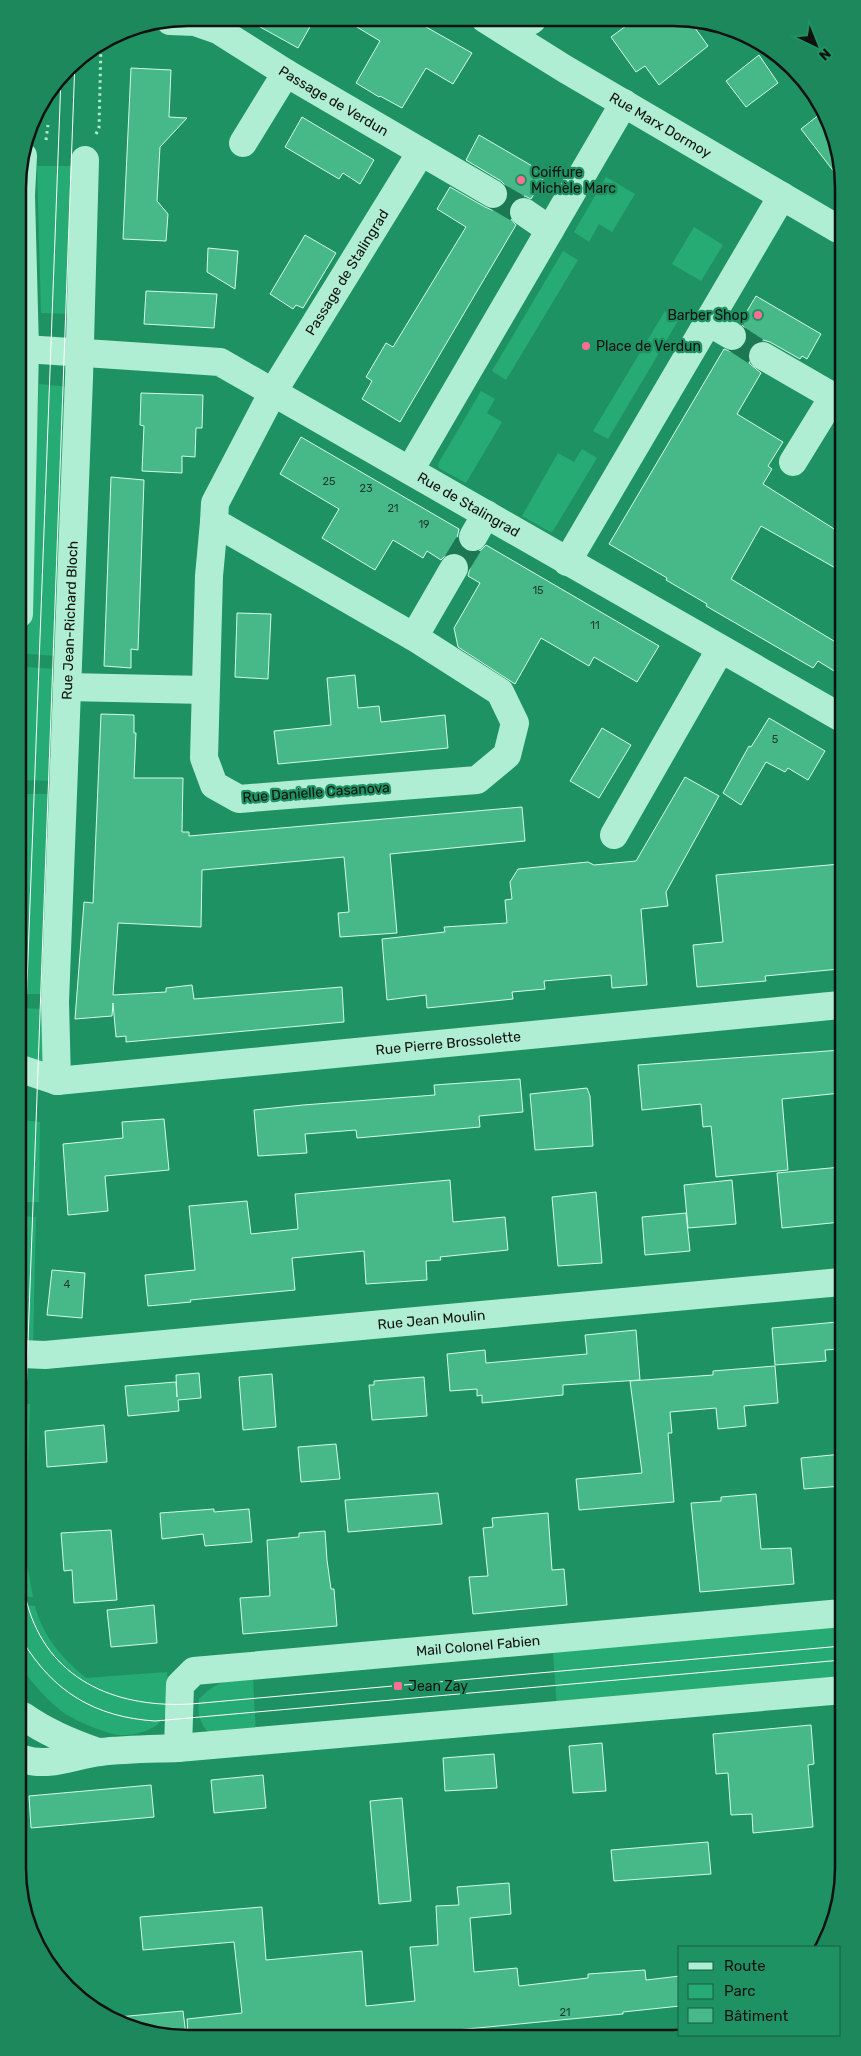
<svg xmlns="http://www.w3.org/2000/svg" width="861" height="2056" font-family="Rubik,sans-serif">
<rect width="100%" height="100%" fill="#1e9263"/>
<g fill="#27ab74">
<polygon points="37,166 77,166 72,314 41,313"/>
<polygon points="606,177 635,194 612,232 599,224 589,242 574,232"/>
<polygon points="694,227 723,245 701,281 672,264"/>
<polygon points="563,251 578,260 506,380 492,371"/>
<polygon points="665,311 679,319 608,439 593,431"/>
<polygon points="39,384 70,387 59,656 26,654"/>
<polygon points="481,391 495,399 487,413 502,422 466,483 439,468 438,464"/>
<polygon points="582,449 597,458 553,531 550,532 522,516 558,453 574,462"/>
<polygon points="25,667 59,669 54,781 20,780"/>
<polygon points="21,794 54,794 46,994 20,994"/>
<polygon points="20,1008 46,1009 43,1068 21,1058"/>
<polygon points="21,1120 40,1122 39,1202 21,1202"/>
<polygon points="21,1216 36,1217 33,1344 21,1343"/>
<polygon points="22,1404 30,1404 25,1555 33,1597 22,1596"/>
<path d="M22,1605L35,1606C43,1637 62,1658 86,1678L167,1672C168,1685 171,1701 166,1714C159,1730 134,1736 119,1735C106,1734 68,1718 59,1709C45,1698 33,1683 22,1669Z"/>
<polygon points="842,1625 843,1683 557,1710 553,1652"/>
<path d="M253,1678L256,1735L210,1734C200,1724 197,1714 199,1699C218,1680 227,1680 253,1678Z"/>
</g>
<g fill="#47b989" stroke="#d5faea">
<polygon points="244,18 315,18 298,48"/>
<polygon points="342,18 412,19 472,53 453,84 426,68 402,108 380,96 379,97 356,83 380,41"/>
<polygon points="634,20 690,21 708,46 659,85 645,66 636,72 611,37"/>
<polygon points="759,55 778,83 746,107 726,81"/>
<polygon points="131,68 171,70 169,117 187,118 160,147 157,201 168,214 166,241 123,239"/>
<polygon points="820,114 838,144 838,177 801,129"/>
<polygon points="302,117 374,160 360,184 343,173 339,179 285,147"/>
<polygon points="479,135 546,174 531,199 525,196 518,198 511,204 509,210 510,218 516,225 400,422 362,399 372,381 366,377 386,343 393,347 466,227 437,209 450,187 485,207 492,210 500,208 507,201 509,195 507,187 501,181 466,160"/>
<polygon points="305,235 336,253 303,308 296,305 293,309 270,294"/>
<polygon points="208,248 238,251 235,289 207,272"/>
<polygon points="146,291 217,294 214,328 144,324"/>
<polygon points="756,296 821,334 807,359 802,356 800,359 770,342 763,340 755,343 749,349 747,356 750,364 761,373 737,414 783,442 768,466 772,469 763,484 839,532 839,570 761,526 731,579 839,644 839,674 818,661 813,668 706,606 707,604 666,580 667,578 609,544 724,349 732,352 740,349 745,344 748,336 745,328 740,323"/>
<polygon points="141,393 203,395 202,428 196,428 195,457 182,456 182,473 142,471 144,426 140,425"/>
<polygon points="301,437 459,529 457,538 460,545 465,550 474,553 481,550 486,545 659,646 637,682 594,657 589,666 541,638 515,684 458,647 454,628 480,583 468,576 470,568 467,560 462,555 455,552 447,554 441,560 427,551 423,558 393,540 375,570 322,538 339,509 280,474"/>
<polygon points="111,477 144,480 138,650 131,649 131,668 104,666"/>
<polygon points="237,613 271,614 268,679 235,677"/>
<polygon points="355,675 358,708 379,706 381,722 445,715 448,748 278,764 274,731 331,725 327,678"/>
<polygon points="101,714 134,715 134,733 136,733 134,778 183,778 182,832 189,832 189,836 522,807 525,841 390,854 397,933 340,937 338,913 349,912 344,857 202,870 201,927 118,923 113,995 166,992 166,988 192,985 194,999 342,987 344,1022 126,1042 126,1036 116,1037 113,1003 112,1016 75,1019 84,902 93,903"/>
<polygon points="769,718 825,751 808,780 788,768 785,772 766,762 741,805 723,793 749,746 751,747"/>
<polygon points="602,728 631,745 599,798 570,781"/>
<polygon points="685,777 719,796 666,892 668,906 641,909 647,985 612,988 611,975 544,981 545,989 512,992 513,999 427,1008 426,995 387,1000 382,939 445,932 444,927 507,923 505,900 512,899 510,882 518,869 588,862 594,865 636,861"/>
<polygon points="840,864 840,888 835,888 840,969 765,976 766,981 697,987 693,945 723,942 716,875"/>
<polygon points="841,1050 841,1093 782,1099 788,1170 716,1177 711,1126 703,1127 701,1104 642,1110 638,1065"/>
<polygon points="520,1079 523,1112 479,1116 480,1127 357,1138 356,1130 305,1134 307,1153 258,1156 254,1110 303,1105 435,1095 434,1085"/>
<polygon points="587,1088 590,1096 593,1146 535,1150 530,1094"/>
<polygon points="164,1119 169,1170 105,1176 108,1211 68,1215 63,1144 123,1138 122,1122"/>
<polygon points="841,1167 841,1222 782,1228 777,1173"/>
<polygon points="450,1180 453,1222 505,1217 508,1250 440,1257 441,1260 426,1261 427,1280 366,1284 364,1251 292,1258 295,1290 190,1300 191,1302 148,1306 145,1275 195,1270 189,1206 247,1201 251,1234 298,1229 295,1194"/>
<polygon points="732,1180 736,1224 688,1228 684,1185"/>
<polygon points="596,1192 602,1263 558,1266 552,1197"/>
<polygon points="686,1213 690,1251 645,1255 642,1217"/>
<polygon points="52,1270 85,1273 82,1318 47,1315"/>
<polygon points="837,1322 839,1349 825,1350 826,1361 775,1365 772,1328"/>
<polygon points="636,1330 640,1380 563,1385 563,1395 482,1403 482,1395 477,1396 477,1389 450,1391 447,1354 485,1350 486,1363 587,1354 585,1335"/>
<polygon points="775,1366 778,1403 744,1406 746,1426 718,1429 716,1408 670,1412 672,1433 668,1433 674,1502 579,1510 576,1479 642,1473 630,1381 713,1375 713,1371"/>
<polygon points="199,1373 201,1398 178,1400 179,1411 128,1416 125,1386 176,1382 177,1397 176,1375"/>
<polygon points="272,1374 276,1427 243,1430 239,1377"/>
<polygon points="424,1377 427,1416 372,1420 369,1385 374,1385 374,1381"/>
<polygon points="104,1425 107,1462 47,1467 45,1431"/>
<polygon points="336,1444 340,1479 301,1482 298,1447"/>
<polygon points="842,1454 842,1486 804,1489 801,1458"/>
<polygon points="438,1493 442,1524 348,1532 345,1500"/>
<polygon points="756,1494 761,1549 791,1548 794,1584 700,1592 691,1503 721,1501 721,1497"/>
<polygon points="214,1509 214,1512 249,1509 252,1542 205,1546 203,1534 162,1539 160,1513"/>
<polygon points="548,1513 552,1570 564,1569 567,1605 473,1614 469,1577 488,1576 483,1528 493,1527 492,1518"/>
<polygon points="111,1530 117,1600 74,1603 72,1570 64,1571 61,1533"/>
<polygon points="325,1531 327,1560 331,1589 334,1589 337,1626 243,1634 240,1598 270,1596 267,1540 299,1537 299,1533"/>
<polygon points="154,1605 157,1643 111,1647 107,1610"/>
<polygon points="811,1725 814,1764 808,1765 813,1827 753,1833 752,1814 731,1815 728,1773 716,1774 713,1734"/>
<polygon points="602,1743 606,1791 573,1793 569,1746"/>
<polygon points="494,1754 497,1788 445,1791 443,1758"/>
<polygon points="263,1775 266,1808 214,1813 211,1780"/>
<polygon points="151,1785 154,1817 31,1828 29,1796"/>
<polygon points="402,1798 411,1901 379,1904 370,1801"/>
<polygon points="708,1842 711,1874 614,1881 611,1850"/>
<polygon points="509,1883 511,1914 470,1918 474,1972 517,1968 519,1986 588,1978 588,1974 645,1970 646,1980 680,1976 680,2006 623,2012 623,2014 415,2034 188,2035 187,2019 242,2013 234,1942 143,1950 140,1917 262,1907 266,1960 362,1951 366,2006 415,2001 410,1947 438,1945 436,1906 459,1905 457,1887"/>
<polygon points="183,2011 186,2035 155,2035 118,2017"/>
</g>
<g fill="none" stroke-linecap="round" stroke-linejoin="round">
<g stroke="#1b7853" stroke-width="28" stroke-dasharray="28 14" stroke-linecap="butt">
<polyline points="493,194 524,212"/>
<polyline points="732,336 763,356"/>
<polyline points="454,568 473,537"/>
</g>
<g stroke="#afeed3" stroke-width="3" stroke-dasharray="2.5 4" stroke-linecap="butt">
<polyline points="96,134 99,128 101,44"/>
<polyline points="46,140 48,125"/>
</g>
<g stroke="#afeed3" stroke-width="28">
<path id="s1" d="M485,19L565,69L838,229"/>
<path id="s2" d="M170,21L195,22L218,30L286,73L493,194"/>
<polyline points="516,38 525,24 532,20"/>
<polyline points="243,143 286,73"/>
<polyline points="524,212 550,230"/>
<polyline points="708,322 732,336"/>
<path id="s3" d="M25,349L220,362L840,717"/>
<polyline points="763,356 839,400"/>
<polyline points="793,462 833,397"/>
<polyline points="410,470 624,103"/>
<polygon points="214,522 414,637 500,692 515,723 507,755 477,780 239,799 214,785 204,758 209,576"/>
<path id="s4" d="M214,522L215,503L273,392L421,152"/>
<polyline points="473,537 486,514"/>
<polyline points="567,562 782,196"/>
<polyline points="19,614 25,349 21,195 23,156"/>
<polyline points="414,637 454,568"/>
<polyline points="67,687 205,690"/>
<polyline points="614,835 720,650"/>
<path id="s5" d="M21,1069L57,1081L840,1005"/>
<path id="s6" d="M57,1081L55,1002L79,378L85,160"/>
<path id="s7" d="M22,1354L45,1355L841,1282"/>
<path d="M23,1716C47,1733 71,1743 98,1752"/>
<path id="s8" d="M178,1748L180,1685L194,1671L842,1613"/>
<path d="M23,1759C49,1768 74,1755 100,1752C126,1749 152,1749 178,1748L843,1690"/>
</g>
<g stroke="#fff" stroke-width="1">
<polyline points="21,1144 61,78"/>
<polyline points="22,1505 75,60"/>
<path d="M22,1573C24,1585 25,1598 29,1610C53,1684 121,1708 191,1704L842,1646"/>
<path d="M22,1640C53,1692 95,1717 155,1721L842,1660"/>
</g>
</g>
<g fill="#fc6f93" stroke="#1e9263" stroke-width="2">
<circle cx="521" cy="180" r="5"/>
<circle cx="758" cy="315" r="5"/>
<circle cx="586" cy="346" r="5"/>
<rect x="393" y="1681" width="10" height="10" rx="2.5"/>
</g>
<g text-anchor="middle" stroke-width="4.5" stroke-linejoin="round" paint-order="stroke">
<g font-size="11" fill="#1e3b2f">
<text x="329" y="485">25</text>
<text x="366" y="492">23</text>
<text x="393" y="512">21</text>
<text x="424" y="528">19</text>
<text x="538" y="594">15</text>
<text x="595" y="629">11</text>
<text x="775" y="743">5</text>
<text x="67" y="1288">4</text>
<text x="565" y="2016">21</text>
</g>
<g font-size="14" fill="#111" stroke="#1e9263">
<text dy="5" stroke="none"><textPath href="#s2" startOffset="185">Passage de Verdun</textPath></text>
<text dy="5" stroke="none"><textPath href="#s1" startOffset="205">Rue Marx Dormoy</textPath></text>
<text dy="5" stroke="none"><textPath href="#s4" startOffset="285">Passage de Stalingrad</textPath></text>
<text dy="5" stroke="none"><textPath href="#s3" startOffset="482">Rue de Stalingrad</textPath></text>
<text dy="5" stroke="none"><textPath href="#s6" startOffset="461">Rue Jean-Richard Bloch</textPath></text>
<text transform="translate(316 792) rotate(-4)" y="5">Rue Danielle Casanova</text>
<text dy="5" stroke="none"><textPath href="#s5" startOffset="431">Rue Pierre Brossolette</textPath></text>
<text dy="5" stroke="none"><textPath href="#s7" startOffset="411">Rue Jean Moulin</textPath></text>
<text dy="5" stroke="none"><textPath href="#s8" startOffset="368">Mail Colonel Fabien</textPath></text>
</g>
<g font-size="14" fill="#111" stroke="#1e9263" text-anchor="start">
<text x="531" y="177">Coiffure<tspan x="531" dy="16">Michèle Marc</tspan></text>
<text x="748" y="320" text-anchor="end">Barber Shop</text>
<text x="596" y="351">Place de Verdun</text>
<text x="408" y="1691">Jean Zay</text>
</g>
</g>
<path d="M0 0H861V2056H0ZM188 26H673A162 162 0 0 1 835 188V1868A162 162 0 0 1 673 2030H188A162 162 0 0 1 26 1868V188A162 162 0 0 1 188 26Z" fill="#1d885c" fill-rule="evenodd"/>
<path fill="none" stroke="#111" stroke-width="2.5" d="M188 26H673A162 162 0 0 1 835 188V1868A162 162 0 0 1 673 2030H188A162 162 0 0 1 26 1868V188A162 162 0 0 1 188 26Z"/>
<rect x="678" y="1946" width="162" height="90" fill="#1e9263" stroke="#195e42"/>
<rect x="688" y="1962" width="25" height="8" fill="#afeed3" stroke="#195e42"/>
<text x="724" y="1971" font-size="15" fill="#111111">Route</text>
<rect x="688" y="1984" width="25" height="15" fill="#27ab74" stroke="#195e42"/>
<text x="724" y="1996" font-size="15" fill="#111111">Parc</text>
<rect x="688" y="2008" width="25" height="15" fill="#47b989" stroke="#195e42"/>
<text x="724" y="2021" font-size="15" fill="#111111">Bâtiment</text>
<g transform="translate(816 45) rotate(137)" stroke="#1e9263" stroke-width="4" paint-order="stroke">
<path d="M0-4L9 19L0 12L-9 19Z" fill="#111111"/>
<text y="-8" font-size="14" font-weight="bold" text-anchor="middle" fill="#111111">N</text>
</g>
</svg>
